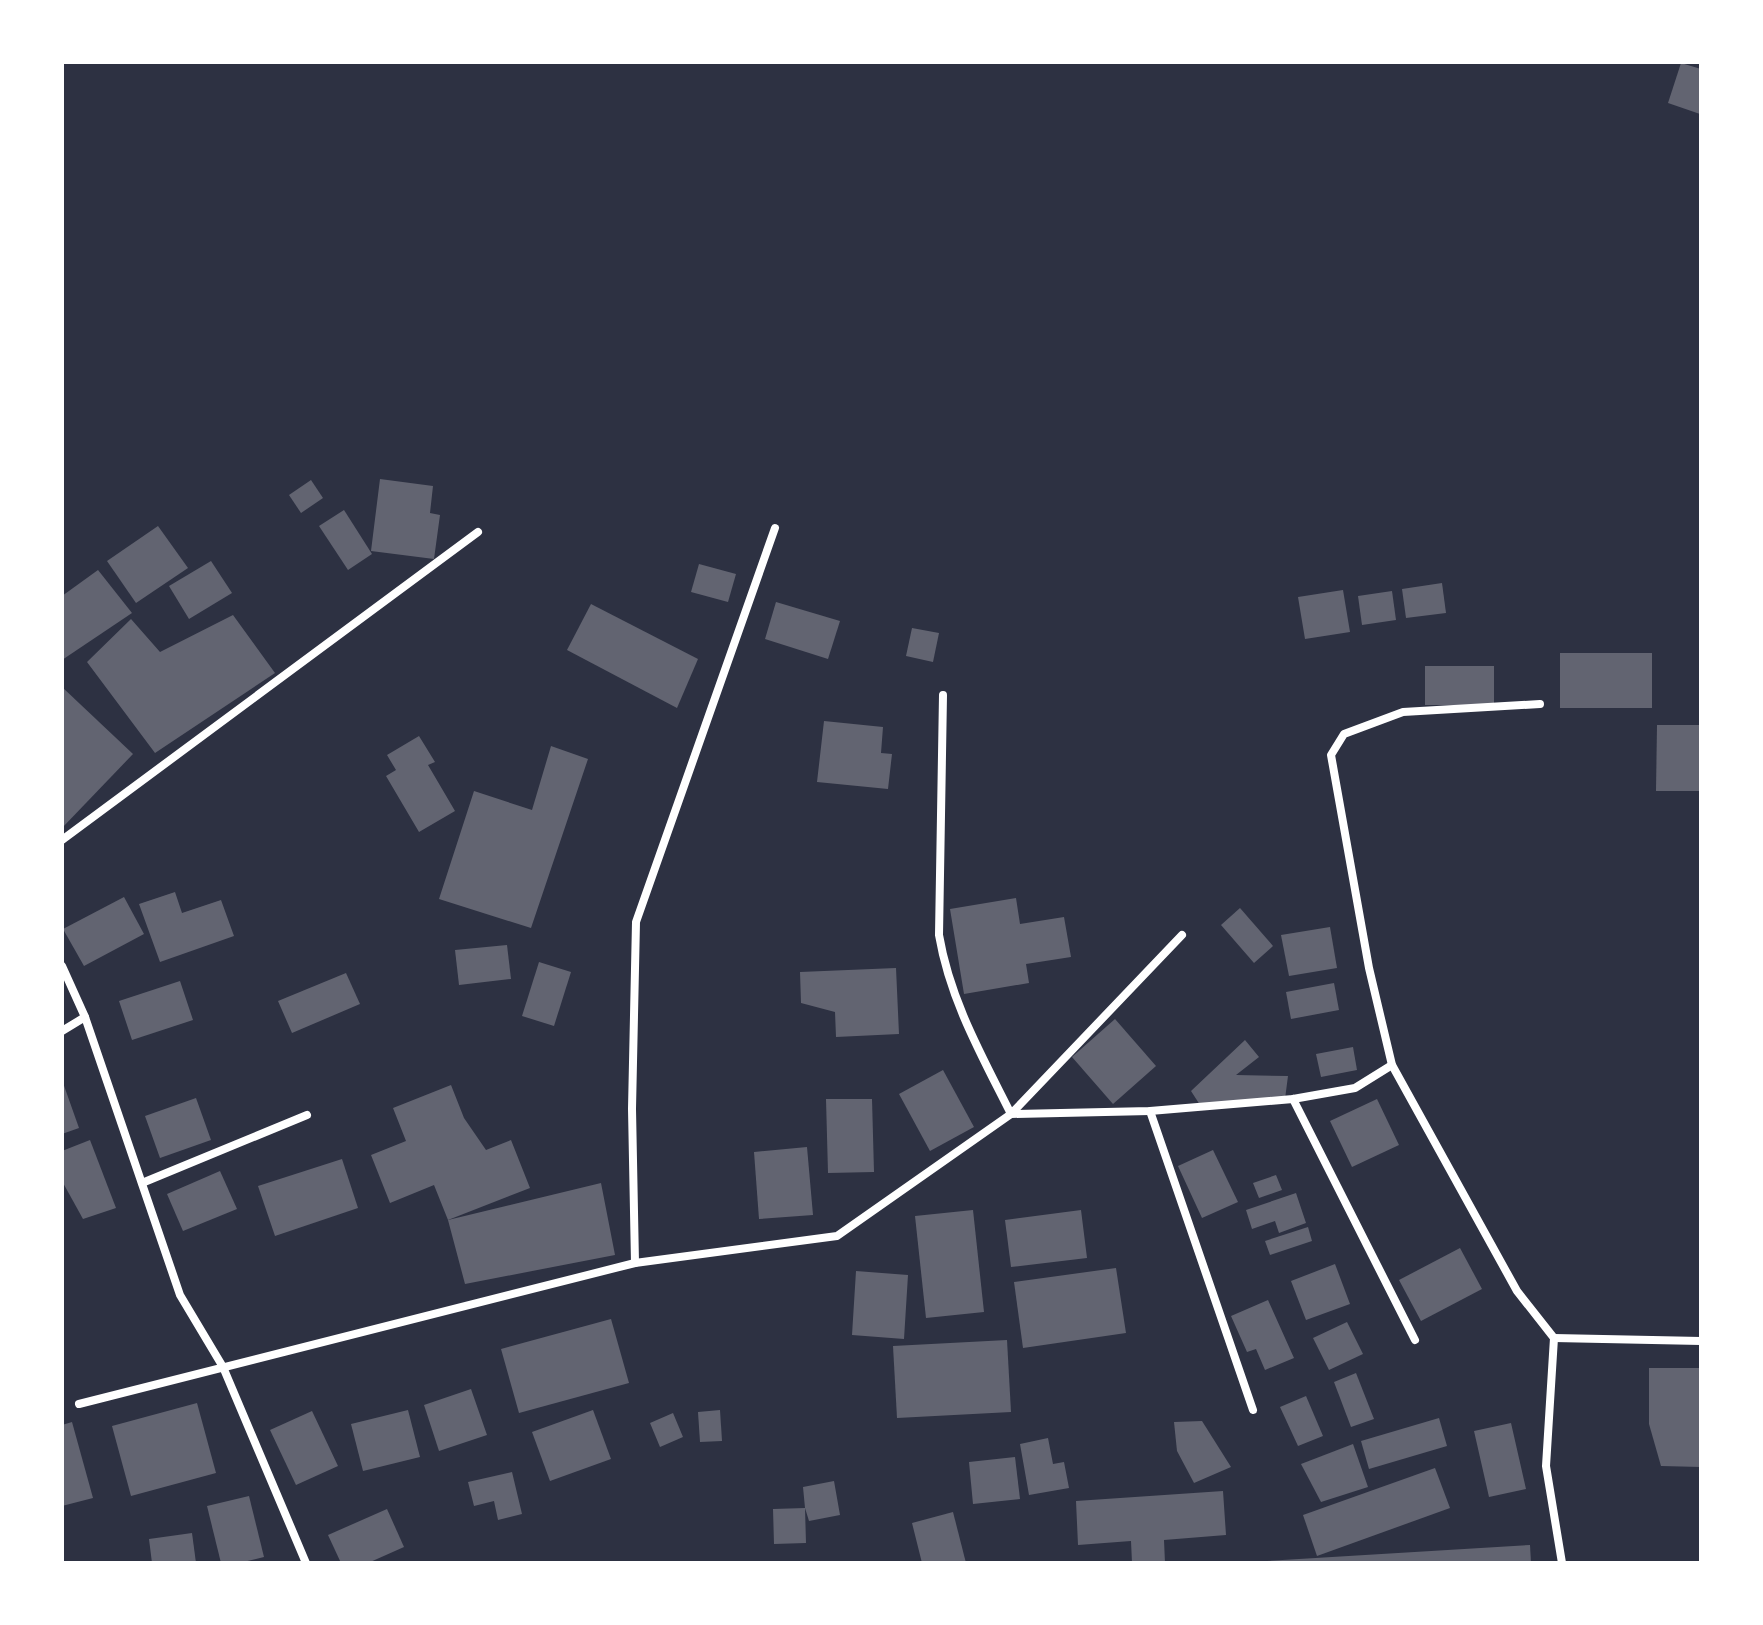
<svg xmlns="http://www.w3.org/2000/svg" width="1763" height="1625" font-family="'DejaVu Sans',sans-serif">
<rect width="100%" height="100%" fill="#2d3142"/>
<g fill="#626471">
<polygon points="1681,63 1701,69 1700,114 1668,103"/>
<polygon points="380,479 433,486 430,513 440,515 434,559 371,551"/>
<polygon points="311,480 323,498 301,513 289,495"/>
<polygon points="344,510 372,554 348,570 319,526"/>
<polygon points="158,526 188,568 136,603 107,561"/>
<polygon points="211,561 232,593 189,619 169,586"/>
<polygon points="699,564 736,574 728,602 691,592"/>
<polygon points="98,570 132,613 62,660 62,596"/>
<polygon points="1442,583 1446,613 1406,618 1402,589"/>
<polygon points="1343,590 1350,632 1305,639 1298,597"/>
<polygon points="1392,591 1396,620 1362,625 1358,596"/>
<polygon points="776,602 840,621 828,659 765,639"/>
<polygon points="591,604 698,659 677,708 567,650"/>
<polygon points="233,615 275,673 155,753 87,662 131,619 160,652"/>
<polygon points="912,628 939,633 933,662 906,656"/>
<rect x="1560" y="653" width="92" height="55"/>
<rect x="1425" y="666" width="69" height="39"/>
<polygon points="62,687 133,754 62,828"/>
<polygon points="824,721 883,727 881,753 892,754 888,789 817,782"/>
<polygon points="1657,725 1701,725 1701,791 1656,791"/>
<polygon points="419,736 435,762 428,765 455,811 419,832 386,776 396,770 387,755"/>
<polygon points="551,746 588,759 531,928 439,899 474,791 532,810"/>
<polygon points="175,892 182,913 221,900 234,936 160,962 139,904"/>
<polygon points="124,897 144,934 84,966 63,929"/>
<polygon points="1016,898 1020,924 1064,917 1071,957 1026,964 1029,983 964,994 950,909"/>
<polygon points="1240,908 1273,946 1254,963 1221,925"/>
<polygon points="1330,927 1337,968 1289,976 1281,935"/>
<polygon points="507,945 511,979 459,985 455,950"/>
<polygon points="539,962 571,972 554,1026 522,1016"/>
<polygon points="896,968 899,1034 836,1037 835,1012 801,1003 800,972"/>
<polygon points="346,973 360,1004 292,1033 278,1001"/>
<polygon points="180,981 193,1020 132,1040 119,1001"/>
<polygon points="1334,983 1339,1010 1291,1019 1286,992"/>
<polygon points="1115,1019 1156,1066 1113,1104 1072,1057"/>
<polygon points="1245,1040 1259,1057 1236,1075 1288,1076 1285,1099 1200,1105 1191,1091"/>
<polygon points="1353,1047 1357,1070 1321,1077 1316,1054"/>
<polygon points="943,1070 974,1127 930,1151 899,1094"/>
<polygon points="62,1080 79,1128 62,1134"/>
<polygon points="451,1085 464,1118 486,1150 511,1140 530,1188 448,1220 601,1183 615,1255 465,1284 448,1220 434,1185 390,1203 371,1155 406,1141 393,1108"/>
<polygon points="196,1098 211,1140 160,1158 145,1116"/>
<polygon points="826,1099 872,1099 874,1172 828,1173"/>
<polygon points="1377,1099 1399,1145 1352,1167 1330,1121"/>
<polygon points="90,1140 116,1208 83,1219 62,1181 62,1151"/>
<polygon points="807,1147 813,1215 759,1219 754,1152"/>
<polygon points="1213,1150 1238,1202 1202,1218 1178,1166"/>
<polygon points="342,1159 358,1208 275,1236 258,1186"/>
<polygon points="220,1171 237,1209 183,1231 167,1194"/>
<polygon points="1276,1175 1282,1190 1259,1198 1253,1183"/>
<polygon points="1296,1193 1306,1223 1279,1233 1275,1221 1252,1229 1246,1210"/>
<polygon points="973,1210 984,1312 926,1318 915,1216"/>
<polygon points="1081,1210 1087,1258 1011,1267 1005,1220"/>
<polygon points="1308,1227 1312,1241 1270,1255 1265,1241"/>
<polygon points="1460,1248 1482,1289 1421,1321 1399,1280"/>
<polygon points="1335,1264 1350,1304 1306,1320 1291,1281"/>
<polygon points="1116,1268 1126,1333 1023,1348 1014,1282"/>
<polygon points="856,1271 908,1275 904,1339 852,1335"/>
<polygon points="1268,1300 1294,1358 1265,1370 1256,1349 1247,1352 1231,1316"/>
<polygon points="611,1319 629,1383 519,1413 501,1349"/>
<polygon points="1347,1322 1363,1354 1329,1370 1313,1338"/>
<polygon points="1007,1340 1011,1412 897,1418 893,1346"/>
<polygon points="1649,1368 1701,1368 1701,1467 1661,1466 1649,1424"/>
<polygon points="1356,1373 1374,1419 1351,1427 1334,1382"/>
<polygon points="471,1389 487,1435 439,1451 424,1405"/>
<polygon points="1306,1396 1323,1436 1298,1446 1280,1407"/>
<polygon points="197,1403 216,1473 131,1496 112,1426"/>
<polygon points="408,1410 420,1457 363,1471 351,1424"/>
<polygon points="593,1410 611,1459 550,1481 532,1432"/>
<polygon points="720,1410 722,1441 700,1442 698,1412"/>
<polygon points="312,1411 338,1466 296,1485 270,1430"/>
<polygon points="673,1413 683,1437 660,1447 650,1423"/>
<polygon points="1439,1418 1447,1446 1369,1469 1361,1441"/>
<polygon points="1202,1421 1231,1467 1194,1483 1177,1451 1174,1422"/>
<polygon points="72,1422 93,1498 62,1506 62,1425"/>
<polygon points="1511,1423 1526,1489 1489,1497 1474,1431"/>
<polygon points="1048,1438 1053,1464 1064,1462 1069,1488 1029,1495 1020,1444"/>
<polygon points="1353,1444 1368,1487 1321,1502 1301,1464"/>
<polygon points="1015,1457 1020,1499 973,1504 969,1462"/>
<polygon points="1435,1468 1450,1508 1317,1556 1303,1515"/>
<polygon points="512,1472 522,1514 498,1520 494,1501 474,1506 468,1482"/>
<polygon points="834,1481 840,1515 809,1521 805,1508 806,1543 774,1544 773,1509 805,1508 803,1487"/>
<polygon points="1223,1491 1226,1535 1164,1540 1165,1563 1132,1563 1131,1541 1078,1545 1076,1501"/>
<polygon points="249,1496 264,1557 239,1563 221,1563 207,1506"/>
<polygon points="387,1509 404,1547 368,1563 341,1563 328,1535"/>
<polygon points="953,1512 966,1563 922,1563 912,1523"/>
<polygon points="192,1533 196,1563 152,1563 149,1539"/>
<polygon points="1530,1545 1531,1563 1267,1563 1267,1561"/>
</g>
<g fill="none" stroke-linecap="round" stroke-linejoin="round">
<g stroke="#fff" stroke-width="8">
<path d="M943,695L939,935C950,1000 982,1056 1011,1114L1182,935"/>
<polyline points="1540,704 1403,712 1344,734 1331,755 1369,968 1392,1065 1517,1291 1554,1338 1546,1466 1562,1563"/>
<polyline points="62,840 478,532"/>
<polyline points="62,966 85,1017 180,1295 223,1367 306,1563"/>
<polyline points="62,1031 85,1017"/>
<polyline points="1293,1099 1415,1340"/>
<polyline points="1150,1111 1253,1410"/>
<polyline points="142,1183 307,1115"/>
<polyline points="635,1263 632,1109 636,922 775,528"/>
<polyline points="1554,1338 1701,1341"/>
<polyline points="79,1404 635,1263 837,1236 1011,1114 1150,1111 1293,1099 1355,1088 1392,1065"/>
</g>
</g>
<rect width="1763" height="1625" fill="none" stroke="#ffffff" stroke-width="128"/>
</svg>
